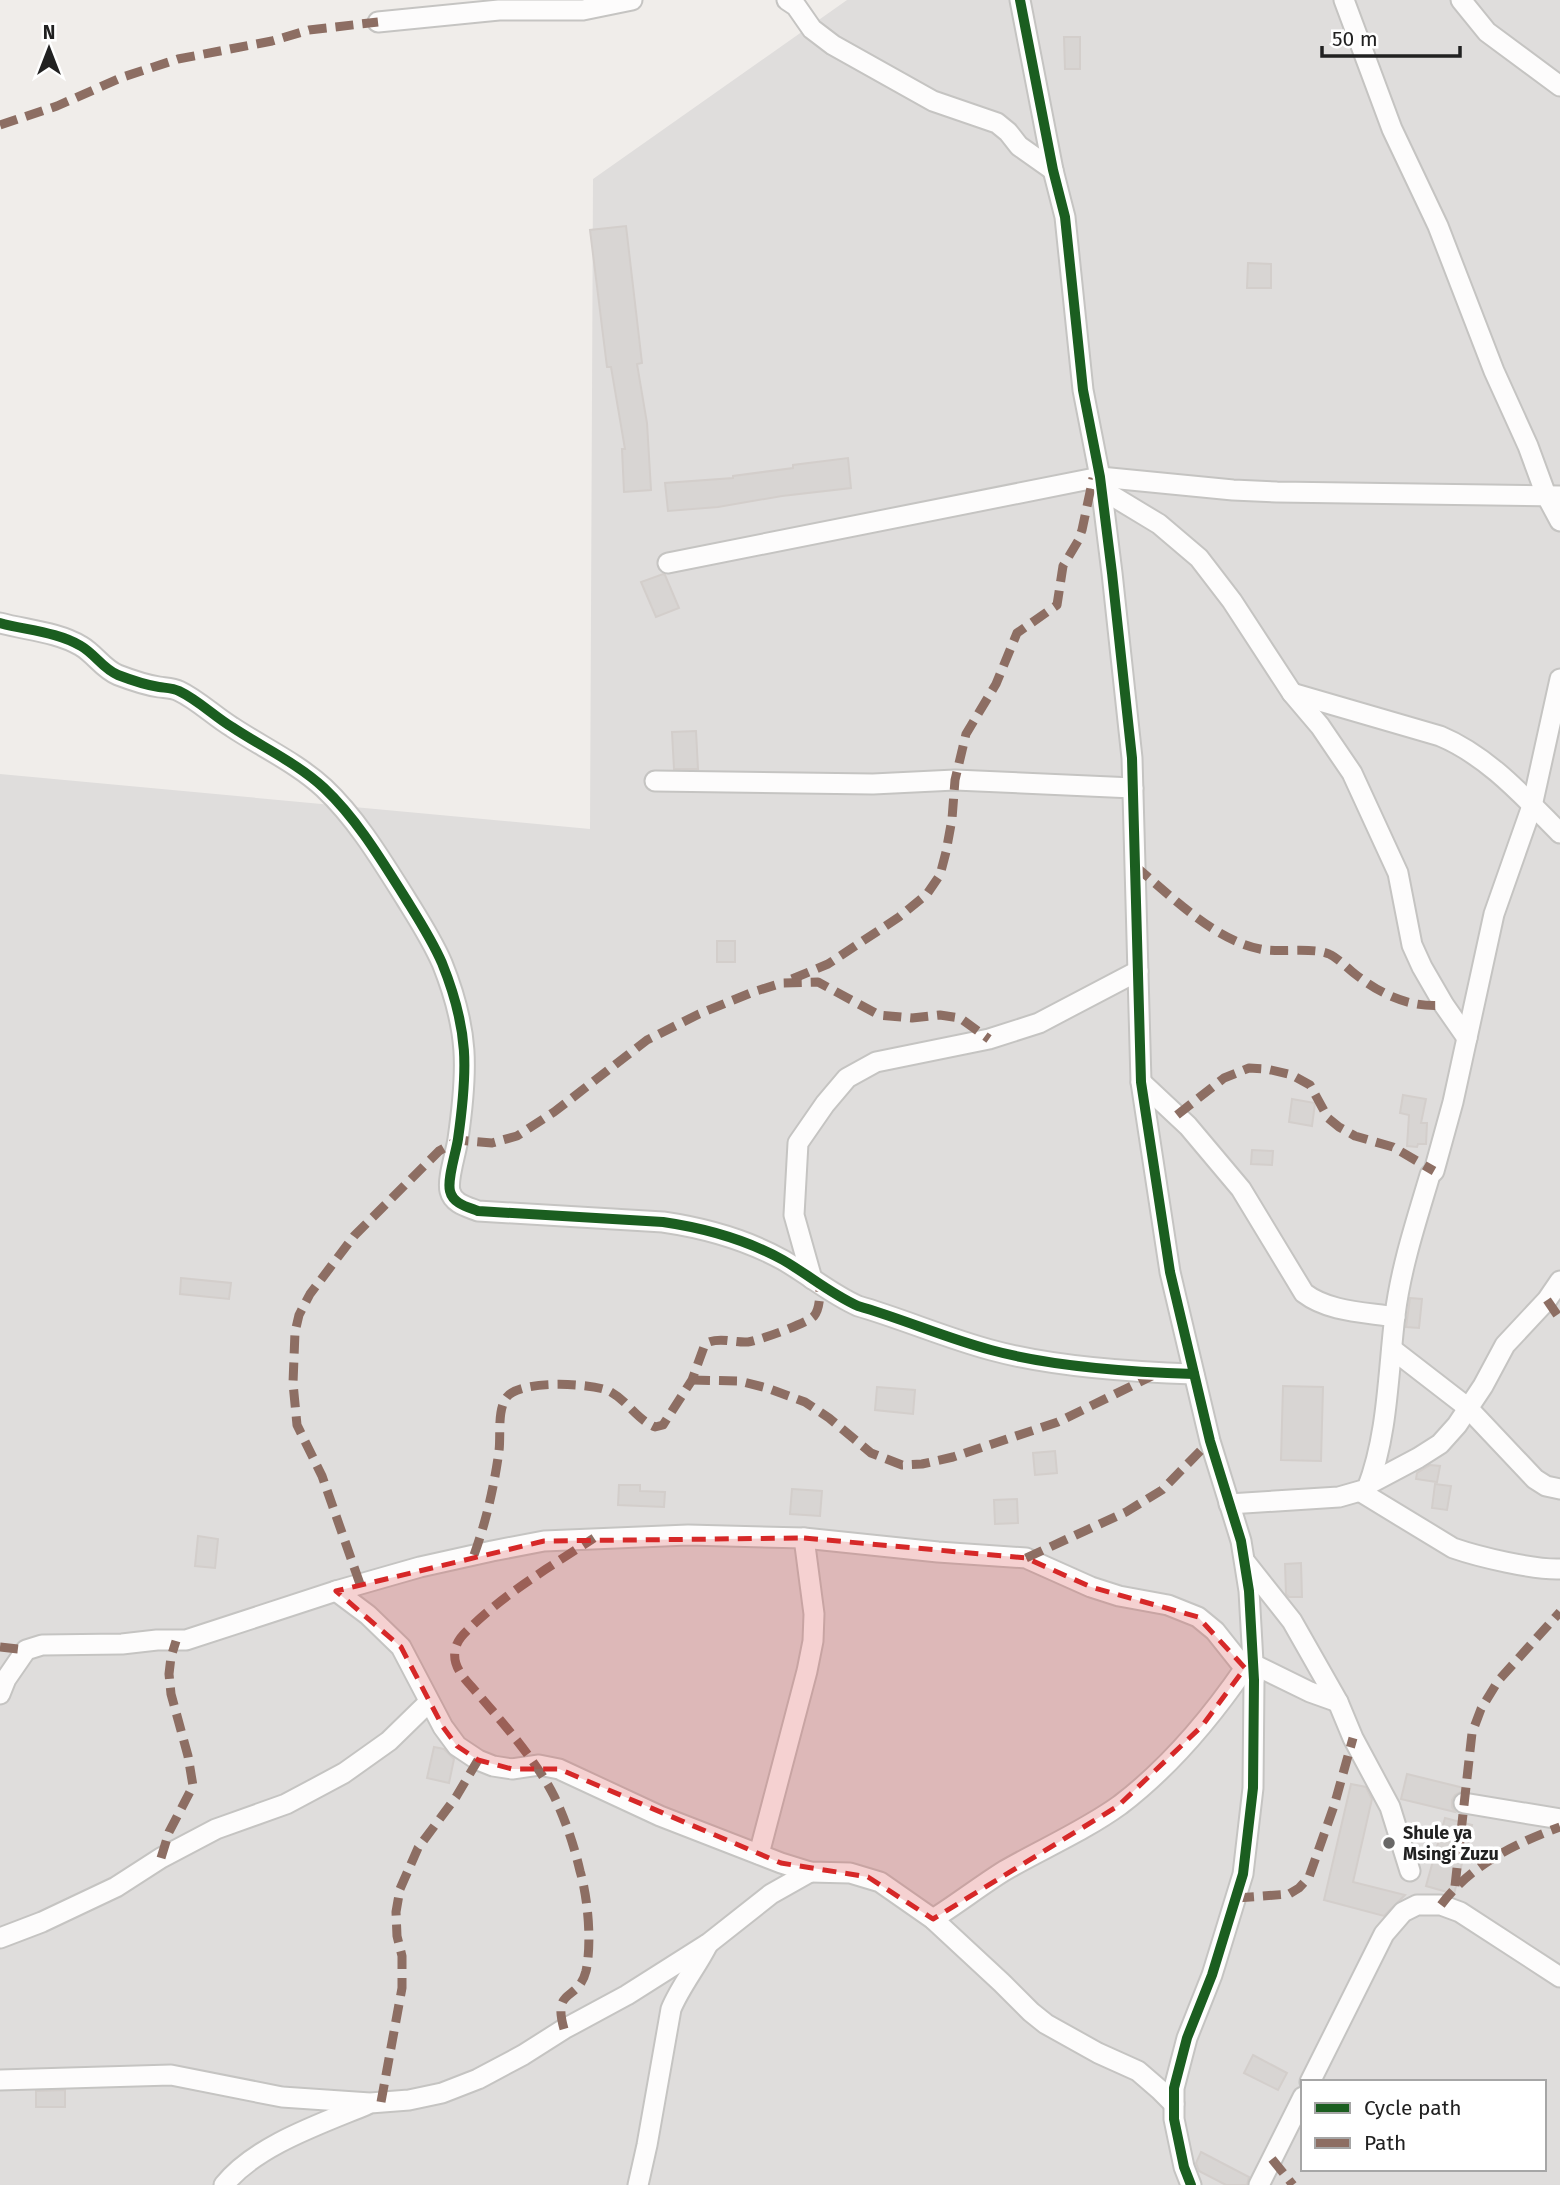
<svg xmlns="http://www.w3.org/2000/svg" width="1560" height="2185" font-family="'Fira Sans',sans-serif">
<rect width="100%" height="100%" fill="#f0edea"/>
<path fill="#dfdddc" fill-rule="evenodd" d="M847,0H1560V2185H0V774L590,829L593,179ZM1303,2082H1544V2169H1303Z"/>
<g fill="#d8d5d3" stroke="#d3cecb" stroke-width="2">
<polygon points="1064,37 1080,37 1080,69 1065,69"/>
<polygon points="626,226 642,363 637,364 647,423 651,490 624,492 622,449 625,449 611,367 607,367 590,230"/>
<polygon points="1248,263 1271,264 1271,288 1247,288"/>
<polygon points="848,458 851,488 782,496 718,507 668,511 665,483 733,478 733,476 793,468 793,465"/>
<polygon points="663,574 665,575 679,608 656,617 641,582"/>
<polygon points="696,731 698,769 674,769 672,732"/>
<rect x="717" y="941" width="18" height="21"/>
<polygon points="1403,1095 1426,1099 1421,1123 1427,1123 1426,1144 1418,1144 1417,1147 1407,1146 1409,1115 1400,1113"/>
<polygon points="1292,1099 1315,1103 1312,1126 1289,1122"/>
<polygon points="1252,1150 1273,1151 1272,1165 1251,1164"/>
<polygon points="181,1278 231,1283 229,1299 180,1294"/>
<polygon points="1410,1298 1422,1299 1419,1328 1406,1327"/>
<polygon points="1283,1386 1323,1387 1321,1461 1281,1460"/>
<polygon points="877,1387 915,1390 913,1414 875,1410"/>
<polygon points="1055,1451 1057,1473 1035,1475 1033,1453"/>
<polygon points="1430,1465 1440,1466 1437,1482 1416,1479 1417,1473"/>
<polygon points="1435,1484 1451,1486 1447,1510 1432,1508"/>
<polygon points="619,1485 640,1485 640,1491 665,1492 664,1507 618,1505"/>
<polygon points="792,1489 822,1491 820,1516 790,1514"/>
<polygon points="1017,1499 1018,1523 995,1524 994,1500"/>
<polygon points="198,1536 218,1539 215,1568 195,1566"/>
<polygon points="1301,1563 1302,1597 1289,1597 1286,1594 1285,1564"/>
<polygon points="434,1747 444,1749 454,1759 449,1783 427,1778"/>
<polygon points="1407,1774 1464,1788 1463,1791 1455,1795 1452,1800 1452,1807 1455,1812 1401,1799"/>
<polygon points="1351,1784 1366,1787 1372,1799 1353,1882 1405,1895 1384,1916 1324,1900"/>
<polygon points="1445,1818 1472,1825 1454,1894 1426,1886"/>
<polygon points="1253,2055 1287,2073 1278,2090 1244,2073"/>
<polygon points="65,2090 65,2107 36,2107 36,2091"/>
<polygon points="1201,2152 1249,2177 1247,2185 1226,2185 1199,2171 1196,2163"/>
</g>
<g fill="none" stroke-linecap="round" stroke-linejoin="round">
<g stroke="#c5c4c2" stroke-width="23">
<g id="minor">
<polyline points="787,0 796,6 812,29 833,45 933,101 997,123 1008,132 1019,146 1053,170"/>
<polyline points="1020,0 1053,170 1065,217 1083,390 1100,477 1112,573 1132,758 1141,1082 1170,1272 1210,1441 1241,1541 1249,1591 1254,1680 1253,1788 1243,1874 1212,1975 1187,2038 1174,2088 1174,2119 1184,2167 1191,2185"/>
<polyline points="1344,0 1392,129 1438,226 1494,371 1528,446 1546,495 1560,521"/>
<polyline points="1461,0 1487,32 1560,86"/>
<polyline points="378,22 499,10 583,10 632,0"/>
<polyline points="1101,489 1159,524 1199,558 1232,601 1292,693 1320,726 1352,773 1398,873 1412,945 1422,967 1444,1005 1467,1038"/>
<polyline points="668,563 1100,477 1233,490 1277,492 1560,496"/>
<path d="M0,623C26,630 58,632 81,646C95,654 103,669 118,675C131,680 146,685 159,687C166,688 173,688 179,691C198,700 214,716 232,727C262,747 297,763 324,788C357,819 382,861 406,899C419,920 432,940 442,963C469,1030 468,1069 458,1139C456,1153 447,1179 450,1191C453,1204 468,1207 478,1211L663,1222C704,1228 747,1240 783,1260C809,1275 831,1294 858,1306C903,1319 946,1338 991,1350C1053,1367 1130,1372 1194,1374"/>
<path d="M1292,693L1440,736C1488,756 1524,797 1560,833"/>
<polyline points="655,781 873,784 955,780 1133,788"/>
<path d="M1141,1082L1188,1126L1241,1189L1304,1293C1329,1312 1364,1312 1395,1317"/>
<polyline points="812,1279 794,1215 798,1143 825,1104 847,1078 876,1062 989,1039 1039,1023 1138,971"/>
<polyline points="1392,1349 1467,1407 1535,1479 1546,1486 1560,1489"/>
<polyline points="1369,1484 1418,1458 1440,1444 1457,1425 1483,1386 1505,1345 1547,1300 1560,1281"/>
<path d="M1361,1492L1453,1548C1479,1557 1534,1570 1560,1569"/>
<path d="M1229,1504L1339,1497L1367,1489C1388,1435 1388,1373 1395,1315C1401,1267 1416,1222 1430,1175L1434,1171L1453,1102L1494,914L1532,806L1560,679"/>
<polyline points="1246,1563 1292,1621 1338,1702 1353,1738 1390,1807 1410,1871"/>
<polyline points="336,1591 368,1615 401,1647 443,1727 457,1746 478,1760 493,1766 512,1769 539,1765 559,1769 660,1816 781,1863 810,1872 850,1873 880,1882 933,1919 1002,1983 1031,2012 1046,2024 1098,2053 1138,2071 1160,2090 1174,2104"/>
<polyline points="1253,1664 1310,1692 1338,1702"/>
<polyline points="0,1694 6,1679 26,1650 42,1645 122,1644 157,1640 186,1640 336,1591 420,1567 492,1551 544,1541 688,1535 804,1538 938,1552 1026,1558 1091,1587 1119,1596 1168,1605 1198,1617 1215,1631 1254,1680"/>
<polyline points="1464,1803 1560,1819"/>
<polyline points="759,1854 807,1671 813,1641 814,1614 804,1538"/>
<path d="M933,1919C957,1904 980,1886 1004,1871C1042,1849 1084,1831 1120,1805C1170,1767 1210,1719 1245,1668"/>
<polyline points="0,1938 42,1922 116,1887 161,1858 216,1829 286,1804 344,1773 389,1741 429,1702"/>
<polyline points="0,2080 171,2075 282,2097 370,2103 409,2100 442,2093 478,2079 523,2055 564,2029 627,1995 709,1943 771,1894 810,1872"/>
<polyline points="1310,2082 1384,1934 1403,1912 1417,1905 1441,1905 1460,1912 1560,1977"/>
<path d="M224,2185C255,2146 320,2124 366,2105"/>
<path d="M638,2185L647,2145L671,2009C680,1987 697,1966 708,1944"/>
<polyline points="1259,2185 1303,2097"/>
</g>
</g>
<use href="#minor" stroke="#fdfcfc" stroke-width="19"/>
<g stroke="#8d6e63" stroke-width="9" stroke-dasharray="18 9" stroke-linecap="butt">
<polyline points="0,125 57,106 123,77 178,59 272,41 309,30 378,22"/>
<path d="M1135,866C1170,895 1214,940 1260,949C1277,953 1315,947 1329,954C1338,958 1347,968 1355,974C1382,995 1409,1008 1444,1005"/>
<polyline points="792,979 828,964 899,917 927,894 940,875 946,852 952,819 955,780 966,734 996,684 1017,633 1057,605 1063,566 1078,541 1082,530 1093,478"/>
<polyline points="1177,1115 1224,1078 1249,1068 1267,1069 1292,1075 1310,1085 1328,1118 1339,1127 1355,1136 1393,1147 1434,1171"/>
<polyline points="1547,1300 1560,1319"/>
<polyline points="692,1380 739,1381 767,1388 805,1402 829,1418 871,1453 902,1465 922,1464 953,1457 1058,1422 1152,1376"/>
<path d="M474,1555C486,1522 494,1487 499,1451C501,1435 497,1412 506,1398C518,1379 592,1383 609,1391C628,1401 635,1418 655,1427L663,1425L692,1380L705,1344C719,1336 732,1343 748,1342C757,1341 808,1323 814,1316C820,1309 820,1294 820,1284"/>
<polyline points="1026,1558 1126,1512 1162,1490 1210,1441"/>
<polyline points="360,1584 322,1476 297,1425 293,1383 295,1332 299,1315 310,1294 354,1236 439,1151 458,1140 492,1143 517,1136 554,1112 647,1040 699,1014 753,992 782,983 818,982 879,1015 912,1018 940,1015 960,1018 989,1039"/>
<polyline points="0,1647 26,1650"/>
<polyline points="161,1858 169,1832 193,1786 188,1756 171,1694 169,1674 171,1657 176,1641"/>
<polyline points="1455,1886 1472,1733 1481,1709 1498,1681 1560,1612"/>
<polyline points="1236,1898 1289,1894 1299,1888 1309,1877 1334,1806 1353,1738"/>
<path d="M1441,1905C1471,1865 1514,1844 1560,1827"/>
<path d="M564,2029C552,1986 578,2003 586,1971C592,1943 588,1898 580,1871C574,1845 565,1819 554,1796C536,1760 498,1717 471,1686C460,1674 450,1661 457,1644C460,1636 468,1630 474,1624C510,1590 553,1565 594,1538"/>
<polyline points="381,2102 402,1988 402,1956 397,1936 396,1912 400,1889 418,1848 456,1797 478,1760"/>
<polyline points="1272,2159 1293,2185"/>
</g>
<g stroke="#fff" stroke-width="15">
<g id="cycleway">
<polyline points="1020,0 1053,170 1065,217 1083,390 1100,477 1112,573 1132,758 1141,1082 1170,1272 1210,1441 1241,1541 1249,1591 1254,1680 1253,1788 1243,1874 1212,1975 1187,2038 1174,2088 1174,2119 1184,2167 1191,2185"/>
<path d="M0,623C26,630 58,632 81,646C95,654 103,669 118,675C131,680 146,685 159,687C166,688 173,688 179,691C198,700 214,716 232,727C262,747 297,763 324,788C357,819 382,861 406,899C419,920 432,940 442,963C469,1030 468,1069 458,1139C456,1153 447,1179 450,1191C453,1204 468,1207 478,1211L663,1222C704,1228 747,1240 783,1260C809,1275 831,1294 858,1306C903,1319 946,1338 991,1350C1053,1367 1130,1372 1194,1374"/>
</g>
</g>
<use href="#cycleway" stroke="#1b5e20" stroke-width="10"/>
</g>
<path fill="#d62828" fill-opacity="0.2" stroke="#d62828" stroke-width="5" stroke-dasharray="14 9" stroke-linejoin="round" d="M804,1538L1026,1558L1091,1587L1198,1617L1245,1668L1202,1726L1118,1806L933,1919L868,1877L781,1863L559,1769H512L478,1760L457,1746L443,1727L401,1647L336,1591L544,1541Z"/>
<circle fill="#696867" stroke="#fff" stroke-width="2.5" cx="1389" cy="1843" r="7"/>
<g text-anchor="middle" stroke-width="7" stroke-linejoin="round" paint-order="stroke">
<g font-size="18" font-weight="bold" fill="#212121" stroke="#fff" text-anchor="start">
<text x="1403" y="1839">Shule ya<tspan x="1403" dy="21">Msingi Zuzu</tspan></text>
</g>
</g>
<rect x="1301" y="2080" width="245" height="91" fill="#ffffff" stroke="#a6a6a6" stroke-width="2"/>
<rect x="1315" y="2103" width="35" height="10" fill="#1b5e20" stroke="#a6a6a6" stroke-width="2"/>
<text x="1364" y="2115" font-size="21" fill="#212121">Cycle path</text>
<rect x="1315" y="2138" width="35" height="10" fill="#8d6e63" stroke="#a6a6a6" stroke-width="2"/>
<text x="1364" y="2150" font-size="21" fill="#212121">Path</text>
<g transform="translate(49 49)" stroke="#ffffff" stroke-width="5" paint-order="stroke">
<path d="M0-5L12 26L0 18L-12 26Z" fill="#212121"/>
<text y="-10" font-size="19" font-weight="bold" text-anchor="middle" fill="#212121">N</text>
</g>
<path d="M1322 46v10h138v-10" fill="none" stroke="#212121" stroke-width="3.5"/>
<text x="1332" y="46" font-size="21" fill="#212121" stroke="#ffffff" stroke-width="5" paint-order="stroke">50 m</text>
</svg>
